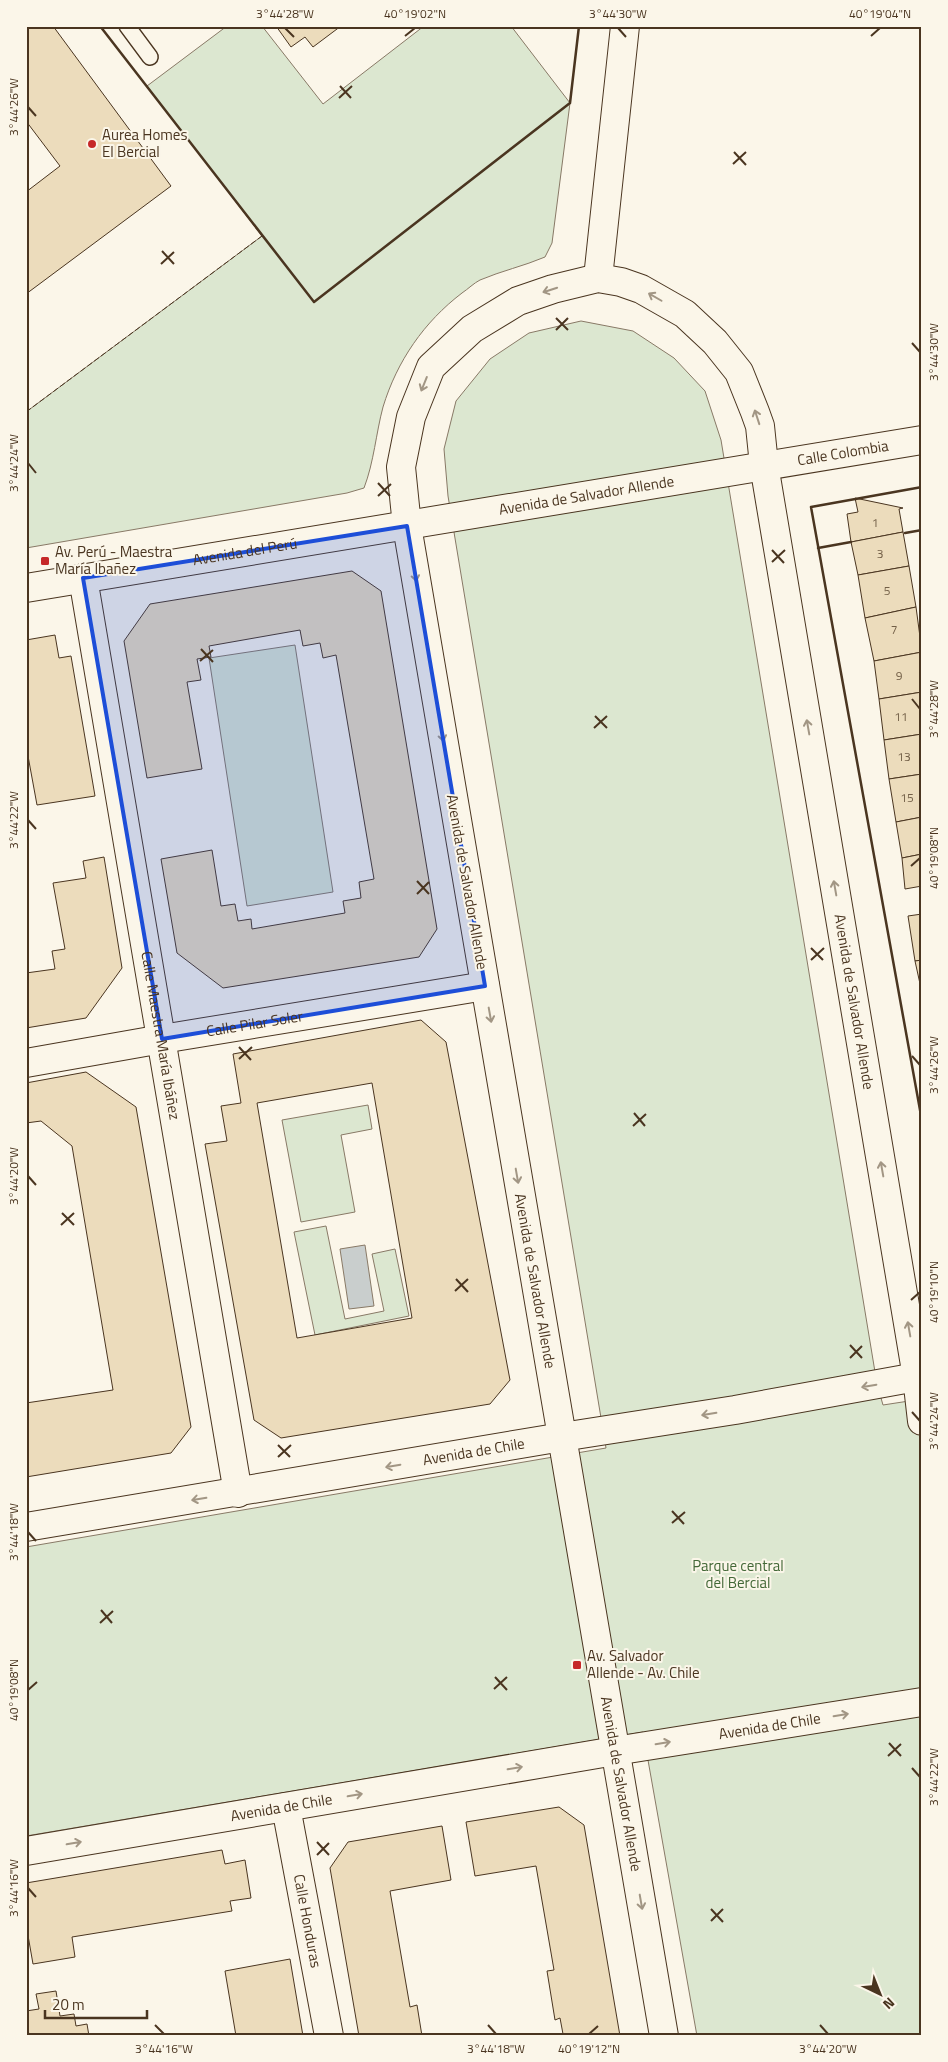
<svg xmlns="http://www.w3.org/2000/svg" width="948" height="2062" font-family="'Titillium Web',sans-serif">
<rect width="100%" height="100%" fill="#fbf6e9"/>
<g fill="#dce7d0" stroke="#887966">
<path d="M227,26H262L323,104L424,26H511L570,103L552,243L545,257C524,266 501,271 480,280C474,283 468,289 462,293C424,322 397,361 383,407C376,433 374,462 364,488L347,493L26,548V412L262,236L147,86Z"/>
<polygon points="581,321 633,331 674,358 705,391 721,440 877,1384 883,1405 922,1399 922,2036 697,2036 643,1732 26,1836 26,1547 606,1448 448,496 444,449 456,401 490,359 529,333"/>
<polygon points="295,645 333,892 247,906 209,658"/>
<polygon points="368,1105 372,1129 341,1135 355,1212 301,1222 282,1120"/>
<polygon points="326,1226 345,1319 384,1311 372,1254 395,1249 409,1316 315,1335 294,1232"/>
</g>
<polygon fill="#c9cecd" stroke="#887966" points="365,1245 374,1306 349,1309 340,1249"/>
<g fill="#ecdcbc" stroke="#4a3520" fill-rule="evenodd">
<polygon points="26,26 53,26 171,186 26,294 26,192 60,166 26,121"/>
<polygon points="276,26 341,26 313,47 305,37 291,47"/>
<polygon points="855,498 903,508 899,509 903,532 851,542 847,514 858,512"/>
<polygon points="903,532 909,566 858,575 851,542"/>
<polygon points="909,566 916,607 865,618 858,575"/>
<polygon points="352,571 381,591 437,929 419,957 223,988 177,953 161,859 212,850 221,906 235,904 238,921 251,919 252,929 345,913 343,901 361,898 359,882 374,879 336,655 323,658 320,643 303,646 300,630 209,646 211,657 197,659 201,680 187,682 202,769 147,778 124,641 150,604"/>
<polygon points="916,607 922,652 874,661 865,618"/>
<polygon points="55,635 59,658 71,656 95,796 37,805 26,745 26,640"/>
<polygon points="922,652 922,692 879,699 874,661"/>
<polygon points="922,692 922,734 884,740 879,699"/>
<polygon points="922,734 922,774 889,779 884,740"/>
<polygon points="922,774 922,817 896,822 889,779"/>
<polygon points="922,817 922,854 902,858 896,822"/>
<polygon points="922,854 922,886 905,889 902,858"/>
<polygon points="104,857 122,968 86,1018 26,1028 26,973 55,969 52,951 65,949 53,883 86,878 83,861"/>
<polygon points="922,914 922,960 915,961 908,916"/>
<polygon points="922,960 922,993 915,961"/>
<path d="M421,1020L446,1042L510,1380L490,1404L281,1438L254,1420L205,1144L227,1141L221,1106L241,1103L233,1054ZM372,1083L412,1318L297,1338L257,1103Z"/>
<polygon points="86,1072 136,1107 191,1427 171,1453 26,1477 26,1403 113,1390 72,1146 41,1121 26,1123 26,1083"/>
<polygon points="559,1807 584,1825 620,2036 560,2036 563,2034 560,2018 555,2020 547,1971 554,1970 536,1866 475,1876 466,1822"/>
<polygon points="442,1826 451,1880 390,1891 410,2007 417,2005 422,2036 359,2036 330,1868 348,1842"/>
<polygon points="222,1850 225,1864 245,1860 251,1898 230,1901 232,1911 72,1937 75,1957 33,1964 26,1924 26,1883"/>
<polygon points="290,1959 303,2036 236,2036 225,1971"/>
<polygon points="56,1991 60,2016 74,2014 76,2026 87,2024 89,2036 29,2036 26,2011 39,2009 36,1994"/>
</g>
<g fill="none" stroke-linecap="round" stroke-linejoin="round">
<g stroke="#4a3520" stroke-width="18">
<polyline id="lane" points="127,26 150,57"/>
</g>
<g stroke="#4a3520" stroke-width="30">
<g id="street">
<polyline points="598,278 625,26"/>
<path id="s1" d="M83,578L238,1493"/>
<path id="s2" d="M26,588L922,440"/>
<path id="s3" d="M26,1063L162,1039L485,986"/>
<path id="s4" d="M26,1527L562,1437L735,1410L922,1376"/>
<path id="s5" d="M286,1807L329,2036"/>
<path id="s6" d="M26,1851L615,1751L922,1702"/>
</g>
</g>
<g stroke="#4a3520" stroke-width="30">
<g id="secondary">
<path id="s7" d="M664,2036L407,526L401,467L411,417L431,367L472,329L518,301L553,289L598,278L621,282L641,289L685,314L715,342L739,372L755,412L760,426L764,465L917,1377L922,1421"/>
</g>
</g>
<use href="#lane" stroke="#fbf6e9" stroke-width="15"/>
<use href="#street" stroke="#fbf6e9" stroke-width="28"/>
<use href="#secondary" stroke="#fbf6e9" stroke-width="28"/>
<polyline stroke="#4a3520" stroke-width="1" stroke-dasharray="6 2.5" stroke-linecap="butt" points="26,412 262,236"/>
<g stroke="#4a3520" stroke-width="2.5">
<polyline points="100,26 314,302 570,103 579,26"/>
<polyline points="922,487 811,507 922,1121"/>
<polyline points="905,533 922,530"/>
<polyline points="818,548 851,542"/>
</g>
</g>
<defs><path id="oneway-shaft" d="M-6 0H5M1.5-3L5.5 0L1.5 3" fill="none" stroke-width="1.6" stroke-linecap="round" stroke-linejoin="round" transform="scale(1.25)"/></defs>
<g stroke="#a29684">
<use href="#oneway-shaft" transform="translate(550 290) rotate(162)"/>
<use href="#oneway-shaft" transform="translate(655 297) rotate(-150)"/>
<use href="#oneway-shaft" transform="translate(424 384) rotate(112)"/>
<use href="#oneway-shaft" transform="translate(757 417) rotate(-108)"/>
<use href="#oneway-shaft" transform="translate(415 574) rotate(80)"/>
<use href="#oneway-shaft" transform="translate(808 727) rotate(-100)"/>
<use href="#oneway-shaft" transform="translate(442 734) rotate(80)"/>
<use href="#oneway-shaft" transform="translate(835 888) rotate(-100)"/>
<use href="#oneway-shaft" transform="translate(490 1015) rotate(80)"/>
<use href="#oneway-shaft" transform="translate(882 1169) rotate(-100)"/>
<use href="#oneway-shaft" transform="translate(517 1176) rotate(80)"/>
<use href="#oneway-shaft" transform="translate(909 1329) rotate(-100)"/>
<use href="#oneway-shaft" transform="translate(869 1386) rotate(170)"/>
<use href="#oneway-shaft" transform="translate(709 1414) rotate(171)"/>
<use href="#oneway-shaft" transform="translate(393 1466) rotate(170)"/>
<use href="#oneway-shaft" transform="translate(199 1499) rotate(171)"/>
<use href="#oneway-shaft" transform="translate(841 1715) rotate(-9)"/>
<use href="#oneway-shaft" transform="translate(663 1743) rotate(-9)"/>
<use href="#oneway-shaft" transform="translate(515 1768) rotate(-10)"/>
<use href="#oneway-shaft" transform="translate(355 1795) rotate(-10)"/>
<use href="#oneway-shaft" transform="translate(74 1843) rotate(-10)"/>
<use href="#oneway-shaft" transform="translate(641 1902) rotate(80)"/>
</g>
<path fill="#1d4ed8" fill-opacity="0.2" stroke="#1d4ed8" stroke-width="4" stroke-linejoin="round" d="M407,526L485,986L162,1039L83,578Z"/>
<path fill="none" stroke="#4a3520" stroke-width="2" d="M285,28L294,37M618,28L626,37M405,36L415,28M871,36L880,28M340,86L351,98M339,98L352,86M28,107L36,116M734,152L746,165M733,164L746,152M162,251L174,264M161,264L174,252M556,318L568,330M556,330L568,318M912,343L920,352M28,463L36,473M378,483L390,496M378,496L391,484M772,550L784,563M772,562L785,550M201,649L213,662M200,661L213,650M912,699L920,709M595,716L607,728M594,728L607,716M28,820L36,829M911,866L920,858M417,881L429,894M417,894L429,882M811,948L823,960M811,960L824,948M239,1047L251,1060M912,1056L920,1065M239,1059L252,1047M634,1113L645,1126M633,1126L646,1114M28,1176L36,1185M62,1213L74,1225M61,1225L74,1213M456,1279L468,1292M455,1291L468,1279M911,1300L920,1292M850,1345L862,1358M850,1358L862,1346M912,1412L920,1421M278,1445L290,1457M278,1457L291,1445M672,1511L684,1524M672,1523L685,1512M28,1532L36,1541M101,1610L112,1623M100,1623L113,1611M495,1677L507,1690M494,1689L507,1677M28,1690L37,1682M889,1743L901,1756M888,1756L901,1744M912,1768L920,1777M317,1842L329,1855M317,1855L329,1843M28,1888L36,1897M711,1909L723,1922M711,1921L723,1909M155,2025L164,2034M488,2025L496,2034M820,2025L828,2034M589,2034L598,2026"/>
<g fill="#c62828" stroke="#fbf6e9" stroke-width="2">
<circle cx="92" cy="144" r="5"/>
<rect x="40" y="556" width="10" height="10" rx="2.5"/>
<rect x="572" y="1660" width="10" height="10" rx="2.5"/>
</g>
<g text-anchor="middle" stroke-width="4" stroke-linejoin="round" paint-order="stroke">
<g font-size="12" fill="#725f47">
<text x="875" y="527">1</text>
<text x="880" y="558">3</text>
<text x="887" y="595">5</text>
<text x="894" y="634">7</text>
<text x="899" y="680">9</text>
<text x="901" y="721">11</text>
<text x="904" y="761">13</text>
<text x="907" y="802">15</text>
</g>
<g font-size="15" fill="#4a3520" stroke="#fbf6e9" text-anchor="start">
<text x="102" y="140">Aurea Homes<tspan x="102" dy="17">El Bercial</tspan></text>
<text x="55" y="557">Av. Perú - Maestra<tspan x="55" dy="17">María Ibañez</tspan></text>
<text x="587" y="1661">Av. Salvador<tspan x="587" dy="17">Allende - Av. Chile</tspan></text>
</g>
<g font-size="15" fill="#4a3520" stroke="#fbf6e9">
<text dy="5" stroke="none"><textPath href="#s2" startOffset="828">Calle Colombia</textPath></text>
<text dy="5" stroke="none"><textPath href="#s2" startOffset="568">Avenida de Salvador Allende</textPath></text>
<text dy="5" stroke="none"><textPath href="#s2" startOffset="222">Avenida del Perú</textPath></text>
<text transform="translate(467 882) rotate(80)" y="5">Avenida de Salvador Allende</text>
<text dy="5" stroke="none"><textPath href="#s7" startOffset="2705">Avenida de Salvador Allende</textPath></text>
<text dy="5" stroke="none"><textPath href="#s3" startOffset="232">Calle Pilar Soler</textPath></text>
<text dy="5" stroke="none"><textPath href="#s1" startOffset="464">Calle Maestra María Ibáñez</textPath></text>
<text transform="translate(535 1281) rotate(80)" y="5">Avenida de Salvador Allende</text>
<text dy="5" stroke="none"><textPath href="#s4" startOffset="454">Avenida de Chile</textPath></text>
<text dy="5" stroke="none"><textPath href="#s6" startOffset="754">Avenida de Chile</textPath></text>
<text transform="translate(621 1784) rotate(80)" y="5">Avenida de Salvador Allende</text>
<text dy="5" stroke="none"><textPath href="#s6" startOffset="259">Avenida de Chile</textPath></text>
<text dy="5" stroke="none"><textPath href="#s5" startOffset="116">Calle Honduras</textPath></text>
</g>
<g font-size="15" fill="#436837" stroke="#fbf6e9">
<text x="738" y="1571">Parque central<tspan x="738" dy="17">del Bercial</tspan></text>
</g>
</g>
<rect width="948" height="2062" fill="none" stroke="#fbf6e9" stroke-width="55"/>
<g transform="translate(880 1994) rotate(137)" stroke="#fbf6e9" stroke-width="4" paint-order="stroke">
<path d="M0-4L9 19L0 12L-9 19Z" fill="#4a3520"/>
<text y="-8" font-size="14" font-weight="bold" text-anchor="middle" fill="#4a3520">N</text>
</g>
<path d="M45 2010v8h102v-8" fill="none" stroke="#4a3520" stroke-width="2.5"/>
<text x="52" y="2010" font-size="15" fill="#4a3520" stroke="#fbf6e9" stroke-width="4" paint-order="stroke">20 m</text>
<rect x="28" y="28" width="892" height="2006" fill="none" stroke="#4a3520" stroke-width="2"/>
<g font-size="12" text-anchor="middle" fill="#4a3520">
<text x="285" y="18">3°44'28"W</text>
<text x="415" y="18">40°19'02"N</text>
<text x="618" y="18">3°44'30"W</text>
<text x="880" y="18">40°19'04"N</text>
<text transform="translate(14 107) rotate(-90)" y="4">3°44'26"W</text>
<text transform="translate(934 352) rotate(-90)" y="4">3°44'30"W</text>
<text transform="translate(14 463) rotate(-90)" y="4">3°44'24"W</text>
<text transform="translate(934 709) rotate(-90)" y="4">3°44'28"W</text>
<text transform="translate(14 820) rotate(-90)" y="4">3°44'22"W</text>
<text transform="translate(934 858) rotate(-90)" y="4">40°19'08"N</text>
<text transform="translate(934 1065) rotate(-90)" y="4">3°44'26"W</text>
<text transform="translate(14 1176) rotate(-90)" y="4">3°44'20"W</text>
<text transform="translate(934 1292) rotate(-90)" y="4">40°19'10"N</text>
<text transform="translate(934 1421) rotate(-90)" y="4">3°44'24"W</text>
<text transform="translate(14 1532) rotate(-90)" y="4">3°44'18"W</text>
<text transform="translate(14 1690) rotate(-90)" y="4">40°19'08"N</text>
<text transform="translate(934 1777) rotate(-90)" y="4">3°44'22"W</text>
<text transform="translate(14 1888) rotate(-90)" y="4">3°44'16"W</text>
<text x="164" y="2053">3°44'16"W</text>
<text x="496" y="2053">3°44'18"W</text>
<text x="589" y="2053">40°19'12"N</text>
<text x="828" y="2053">3°44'20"W</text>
</g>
</svg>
